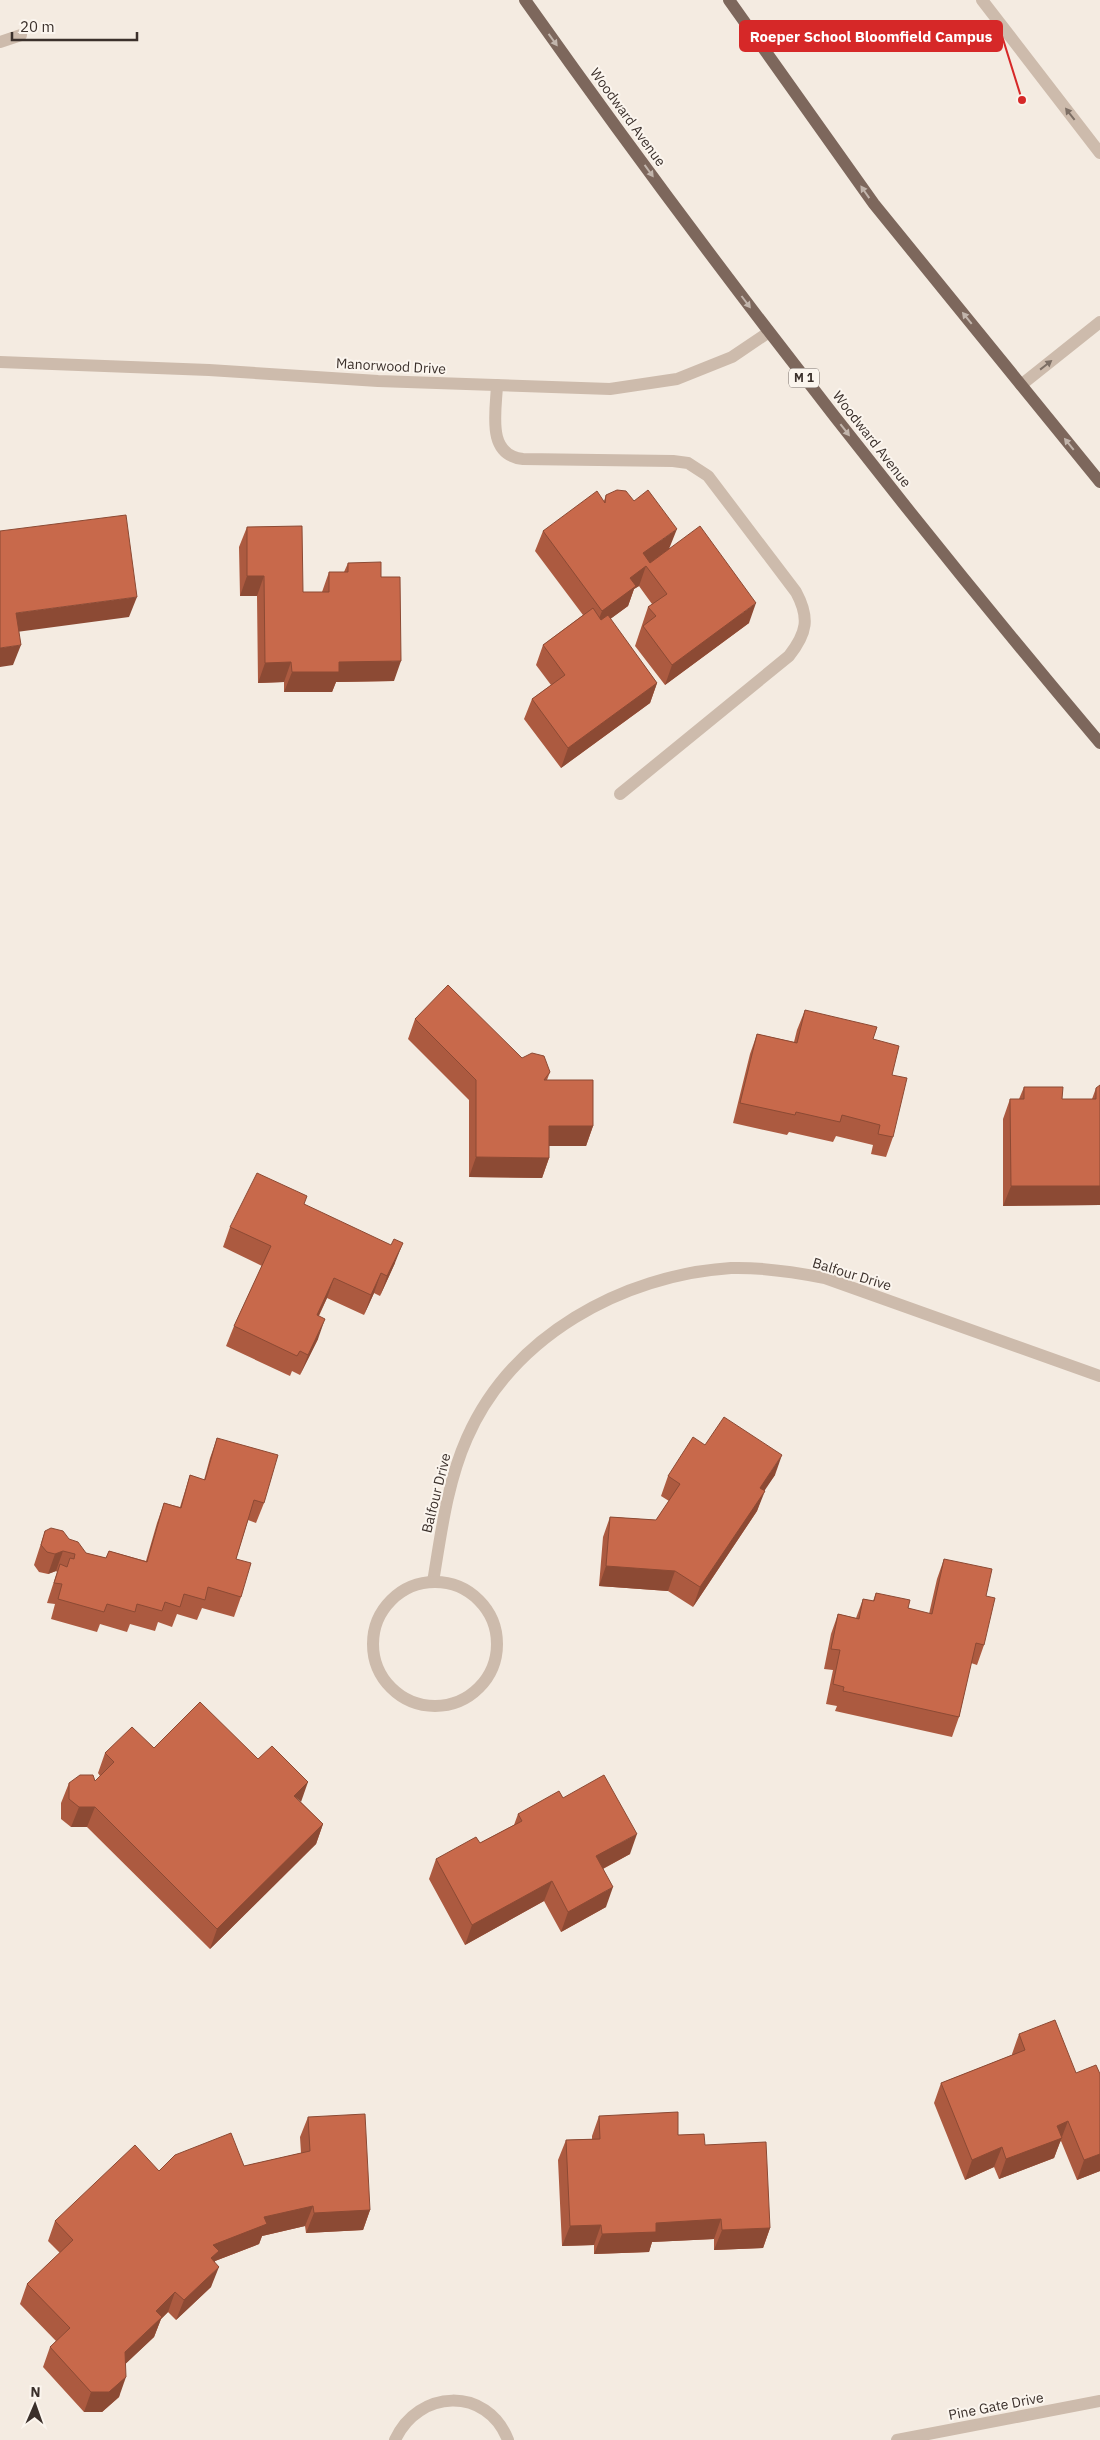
<svg xmlns="http://www.w3.org/2000/svg" width="1100" height="2440" font-family="'IBM Plex Sans',sans-serif">
<rect width="100%" height="100%" fill="#f4ebe1"/>
<g fill="none" stroke-linecap="round" stroke-linejoin="round">
<g stroke="#cdbbac" stroke-width="12">
<polyline points="982,0 1100,153"/>
<path d="M497,385C496,412 486,455 523,459L673,461L688,463L708,476L796,592C810,618 807,633 789,656L620,794"/>
<polyline points="1021,385 1100,322"/>
</g>
<g stroke="#cdbbac" stroke-width="12">
<polyline points="0,42 21,35"/>
<polyline points="0,362 209,370 378,381 610,389 677,379 732,357 769,332"/>
<path d="M433,1582C441,1534 447,1483 467,1438C512,1336 622,1275 731,1268C763,1267 794,1272 825,1278L1100,1376"/>
<circle cx="435" cy="1644" r="62"/>
<path d="M395,2440C418,2389 487,2386 508,2440"/>
<polyline points="897,2440 1100,2401"/>
</g>
<g stroke="#7d675c" stroke-width="12">
<path d="M525,0C706,256 898,504 1100,743"/>
<polyline points="729,0 874,204 1100,482"/>
</g>
</g>
<g fill="#ac5a40">
<polygon points="606,495 669,549 749,623 665,685 635,646 648,607 652,604 639,586 634,589 628,606 610,619 657,683 650,703 561,768 524,719 532,699 551,685 536,665 543,645 583,615 535,551 543,531 604,501"/>
<polygon points="247,527 303,592 322,592 329,572 344,572 348,563 381,577 394,681 336,682 332,692 284,692 284,682 258,683 257,596 240,596 239,547"/>
<polygon points="805,1010 873,1039 892,1075 893,1137 886,1157 871,1154 873,1145 836,1136 833,1142 789,1132 787,1135 733,1123 750,1054 757,1034 794,1042 797,1030"/>
<polygon points="415,1019 522,1058 550,1072 547,1080 593,1126 586,1146 549,1146 549,1158 542,1178 469,1177 469,1100 408,1039"/>
<polygon points="1024,1087 1062,1099 1092,1099 1096,1088 1100,1205 1003,1206 1003,1119 1010,1099 1019,1099"/>
<polygon points="304,1204 395,1263 380,1296 374,1293 364,1315 327,1298 319,1316 318,1339 300,1375 292,1371 290,1376 226,1346 234,1326 262,1266 223,1247 230,1227"/>
<polygon points="217,1438 264,1503 256,1523 248,1520 236,1559 241,1597 234,1617 202,1608 197,1620 177,1614 172,1627 158,1622 155,1631 130,1624 127,1632 100,1624 97,1632 51,1619 55,1604 47,1603 57,1572 56,1571 48,1574 39,1572 34,1565 45,1531 69,1539 86,1553 106,1558 109,1551 146,1561 157,1523 164,1503 180,1507 190,1475 204,1480 210,1458"/>
<polygon points="705,1445 775,1475 764,1490 757,1511 693,1607 668,1591 599,1586 603,1537 610,1517 656,1520 669,1501 661,1496 668,1476"/>
<polygon points="944,1559 986,1596 984,1645 977,1665 971,1663 959,1717 952,1737 835,1711 837,1706 826,1704 833,1670 824,1669 831,1634 838,1614 856,1618 863,1599 873,1601 876,1593 908,1608 929,1614 937,1579"/>
<polygon points="154,1748 301,1802 323,1824 316,1844 210,1949 87,1827 71,1827 61,1819 61,1803 69,1783 95,1781 100,1776 98,1773 105,1753"/>
<polygon points="563,1798 630,1854 603,1869 606,1907 561,1932 544,1901 465,1945 429,1879 436,1859 480,1843 514,1825 518,1814"/>
<polygon points="1019,2034 1076,2073 1100,2074 1100,2171 1077,2180 1061,2141 1060,2142 1054,2158 999,2179 994,2167 965,2180 934,2103 941,2083 1012,2055 1012,2054"/>
<polygon points="599,2116 678,2135 705,2145 770,2228 763,2248 714,2250 714,2239 652,2242 649,2252 594,2254 594,2245 562,2246 558,2160 566,2140 592,2139 592,2136"/>
<polygon points="308,2117 370,2210 363,2230 306,2233 305,2226 262,2236 259,2244 215,2261 211,2287 176,2320 168,2312 161,2319 154,2337 125,2364 119,2397 102,2412 84,2412 43,2367 50,2347 56,2341 20,2304 27,2284 60,2253 48,2241 55,2221 159,2171 244,2166 301,2153 300,2137"/>
</g>
<g fill="#8c4a34">
<polygon points="677,529 669,549 636,573 643,553"/>
<polygon points="646,566 639,586 634,589 628,606 594,631 602,611 630,578"/>
<polygon points="247,576 264,576 257,596 240,596"/>
<polygon points="137,597 129,617 9,633 16,613"/>
<polygon points="756,603 749,623 665,685 672,665"/>
<polygon points="21,645 13,665 0,667 0,648"/>
<polygon points="401,661 394,681 336,682 332,692 284,692 292,672 339,662"/>
<polygon points="291,662 284,682 258,683 265,663"/>
<polygon points="657,683 650,703 561,768 568,748"/>
<polygon points="549,1126 593,1126 586,1146 542,1146"/>
<polygon points="476,1157 549,1158 542,1178 469,1177"/>
<polygon points="1011,1186 1100,1186 1100,1205 1003,1206"/>
<polygon points="403,1243 395,1263 380,1296 387,1276"/>
<polygon points="381,1273 374,1293 364,1315 371,1295"/>
<polygon points="334,1278 327,1298 309,1335 317,1315"/>
<polygon points="325,1319 318,1339 300,1375 308,1355"/>
<polygon points="782,1455 775,1475 753,1508 760,1488"/>
<polygon points="765,1491 757,1511 693,1607 700,1587"/>
<polygon points="63,1551 56,1571 48,1574 55,1554"/>
<polygon points="606,1566 675,1571 668,1591 599,1586"/>
<polygon points="308,1782 301,1802 294,1796"/>
<polygon points="79,1807 95,1807 87,1827 71,1827"/>
<polygon points="323,1824 316,1844 210,1949 217,1929"/>
<polygon points="637,1834 630,1854 589,1876 596,1856"/>
<polygon points="552,1881 544,1901 465,1945 472,1925"/>
<polygon points="613,1887 606,1907 561,1932 568,1912"/>
<polygon points="1068,2121 1054,2158 999,2179 1006,2159 1057,2126"/>
<polygon points="1002,2147 994,2167 965,2180 972,2160"/>
<polygon points="1100,2154 1100,2171 1077,2180 1084,2160"/>
<polygon points="313,2206 305,2226 262,2236 259,2244 215,2261 211,2271 203,2278 213,2245 264,2217"/>
<polygon points="370,2210 363,2230 306,2233 314,2213"/>
<polygon points="721,2219 714,2239 652,2242 649,2252 594,2254 602,2234 656,2223"/>
<polygon points="601,2225 594,2245 562,2246 570,2226"/>
<polygon points="770,2228 763,2248 714,2250 722,2230"/>
<polygon points="219,2267 211,2287 176,2320 184,2300"/>
<polygon points="175,2292 168,2312 161,2319 154,2337 117,2372 125,2352 156,2311"/>
<polygon points="126,2377 119,2397 102,2412 84,2412 91,2392"/>
</g>
<g fill="#c8694b" stroke="#8c4a34">
<polygon points="617,490 626,491 634,501 648,490 677,529 643,553 650,563 700,526 756,603 672,665 643,626 656,616 648,607 667,594 646,566 630,578 636,586 602,611 543,531 597,491 605,503 606,495"/>
<polygon points="126,515 137,597 16,613 21,645 0,648 0,531"/>
<polygon points="302,526 303,592 329,592 329,572 348,572 348,563 381,562 381,577 400,577 401,661 339,662 339,672 292,672 291,662 265,663 264,576 247,576 247,527"/>
<polygon points="593,608 601,620 608,615 657,683 568,748 532,699 565,675 543,645"/>
<polygon points="448,985 522,1058 532,1053 544,1056 550,1072 544,1080 593,1080 593,1126 549,1126 549,1158 476,1157 476,1080 415,1019"/>
<polygon points="805,1010 877,1027 873,1039 899,1046 892,1075 907,1078 893,1137 878,1134 880,1125 842,1115 840,1122 796,1112 795,1115 740,1103 757,1034 797,1043"/>
<polygon points="1100,1085 1100,1186 1011,1186 1010,1099 1024,1099 1024,1087 1063,1087 1062,1099 1096,1099 1096,1088"/>
<polygon points="257,1173 307,1196 304,1204 391,1245 394,1239 403,1243 387,1276 381,1273 371,1295 334,1278 317,1315 325,1319 308,1355 300,1351 297,1356 234,1326 271,1246 230,1227"/>
<polygon points="724,1417 782,1455 760,1488 765,1491 700,1587 675,1571 606,1566 610,1517 656,1520 680,1484 668,1476 693,1437 705,1445"/>
<polygon points="217,1438 278,1455 264,1503 254,1500 236,1559 251,1563 241,1597 208,1587 205,1600 184,1594 180,1607 165,1602 162,1611 137,1604 135,1612 107,1604 104,1612 58,1599 62,1584 54,1583 60,1564 67,1567 70,1558 74,1559 75,1554 63,1551 55,1554 47,1552 41,1545 45,1531 51,1528 63,1531 69,1539 78,1542 86,1553 106,1558 109,1551 147,1562 164,1503 181,1508 190,1475 205,1480"/>
<polygon points="944,1559 992,1569 986,1596 995,1598 984,1645 976,1643 959,1717 843,1691 844,1687 833,1684 840,1650 831,1649 838,1614 859,1619 863,1599 874,1601 876,1593 910,1600 908,1608 932,1614"/>
<polygon points="200,1702 258,1759 272,1746 308,1782 294,1796 323,1824 217,1929 95,1807 79,1807 69,1799 69,1783 80,1775 93,1775 95,1781 114,1762 105,1753 132,1727 154,1748"/>
<polygon points="604,1775 637,1834 596,1856 613,1887 568,1912 552,1881 472,1925 436,1859 476,1837 480,1843 522,1821 518,1814 559,1791 563,1798"/>
<polygon points="1055,2020 1076,2073 1096,2065 1100,2074 1100,2154 1084,2160 1068,2121 1057,2126 1062,2138 1006,2159 1002,2147 972,2160 941,2083 1025,2050 1019,2034"/>
<polygon points="678,2112 678,2135 704,2134 705,2145 766,2142 770,2228 722,2230 721,2219 656,2223 656,2232 602,2234 601,2225 570,2226 566,2140 600,2139 599,2116"/>
<polygon points="365,2114 370,2210 314,2213 313,2206 264,2217 267,2224 213,2245 219,2251 211,2258 219,2267 184,2300 175,2292 156,2311 162,2317 125,2352 126,2377 109,2392 91,2392 50,2347 70,2328 27,2284 73,2240 55,2221 135,2145 159,2171 175,2155 231,2133 244,2166 310,2151 308,2117"/>
</g>
<defs><path id="oneway-solid" d="M-6-.8H1V-3.2L6.5 0L1 3.2V.8H-6Z" transform="scale(1.25)"/></defs>
<g fill="#c2b5ac">
<use href="#oneway-solid" transform="translate(553 40) rotate(54)"/>
<use href="#oneway-solid" transform="translate(649 171) rotate(54)"/>
<use href="#oneway-solid" transform="translate(865 192) rotate(-125)"/>
<use href="#oneway-solid" transform="translate(746 302) rotate(53)"/>
<use href="#oneway-solid" transform="translate(967 318) rotate(-129)"/>
<use href="#oneway-solid" transform="translate(845 430) rotate(52)"/>
<use href="#oneway-solid" transform="translate(1069 444) rotate(-129)"/>
</g>
<g fill="#7d6f65">
<use href="#oneway-solid" transform="translate(1070 114) rotate(-128)"/>
<use href="#oneway-solid" transform="translate(1046 365) rotate(-38)"/>
</g>
<g text-anchor="middle" stroke-width="4" stroke-linejoin="round" paint-order="stroke">
<rect fill="#fbf5ee" stroke="#756b66" stroke-width="1" x="789" y="368.5" width="30" height="19" rx="4"/>
<g font-size="12" font-weight="bold" fill="#3b302b">
<text x="804" y="382">M 1</text>
</g>
<g font-size="14" fill="#3b302b" stroke="#fbf5ee">
<text transform="translate(628 117) rotate(54)" y="5">Woodward Avenue</text>
<text transform="translate(391 366) rotate(3)" y="5">Manorwood Drive</text>
<text transform="translate(872 439) rotate(52)" y="5">Woodward Avenue</text>
<text transform="translate(852 1274) rotate(17)" y="5">Balfour Drive</text>
<text transform="translate(436 1493) rotate(-76)" y="5">Balfour Drive</text>
<text transform="translate(996 2406) rotate(-11)" y="5">Pine Gate Drive</text>
</g>
</g>
<path fill="none" stroke="#d62828" stroke-width="2" d="M1022 100L1002 36"/>
<circle fill="#d62828" stroke="#fbf5ee" stroke-width="2" cx="1022" cy="100" r="5"/>
<rect fill="#d62828" stroke="#d62828" stroke-width="2" x="740" y="21" width="262" height="30" rx="5"/>
<g font-size="15" text-anchor="middle" font-weight="bold" fill="#fff">
<text x="871" y="42">Roeper School Bloomfield Campus</text>
</g>
<g transform="translate(35 2405) rotate(2)" stroke="#fbf5ee" stroke-width="4" paint-order="stroke">
<path d="M0-4L9 19L0 12L-9 19Z" fill="#3b302b"/>
<text y="-8" font-size="14" font-weight="bold" text-anchor="middle" fill="#3b302b">N</text>
</g>
<path d="M12 32v8h125v-8" fill="none" stroke="#3b302b" stroke-width="2.5"/>
<text x="20" y="32" font-size="15" fill="#3b302b" stroke="#fbf5ee" stroke-width="4" paint-order="stroke">20 m</text>
</svg>
